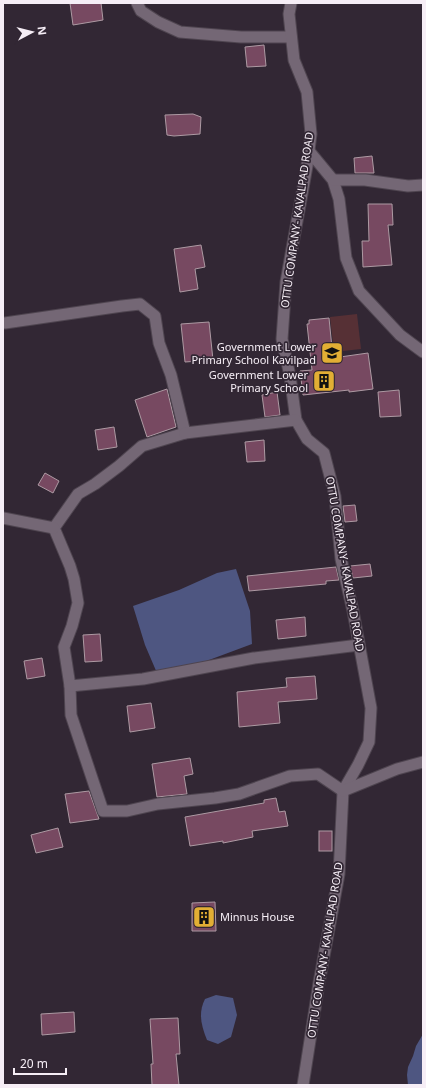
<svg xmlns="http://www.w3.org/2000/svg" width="426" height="1088" font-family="'Noto Sans',sans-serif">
<rect width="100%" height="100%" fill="#322734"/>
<polygon fill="#563035" points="357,314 361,349 334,352 330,317"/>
<g fill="#4e5681">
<polygon points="236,569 250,611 252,644 201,663 157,673 145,645 133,606 179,590 217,573"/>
<path d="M216,995L233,998L237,1015L231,1037L218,1044L207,1040C201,1025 198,1013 205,999Z"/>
<polygon points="423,1034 423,1085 408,1085 407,1075 408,1067 413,1056 416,1046"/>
</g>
<g fill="#774961" stroke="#ad9aa3">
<polygon points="70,3 101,3 103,20 73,25"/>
<polygon points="264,45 266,66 247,67 245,47"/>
<polygon points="193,114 201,117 200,134 174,136 167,135 165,115"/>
<polygon points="372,156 374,173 355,173 354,158"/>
<polygon points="368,204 392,204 393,225 388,225 392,265 363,267 362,241 369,241"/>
<polygon points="201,245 205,267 195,269 198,289 180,292 174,249"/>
<polygon points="329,318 333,358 368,353 373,389 349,392 349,390 303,395 300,371 312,370 307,324 309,324 309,320"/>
<polygon points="209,322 213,360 185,362 181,324"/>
<polygon points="167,389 176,427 147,437 135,400"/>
<polygon points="399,390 401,416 380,417 378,392"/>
<polygon points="277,392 280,415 265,417 262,395"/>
<polygon points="114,427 117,447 98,450 95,430"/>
<polygon points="264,440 265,461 247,462 245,442"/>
<polygon points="45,473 59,481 53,493 38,485"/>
<polygon points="355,505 357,521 345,522 343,506"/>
<polygon points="370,564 372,576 353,578 350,566"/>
<polygon points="336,567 339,580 326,581 326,584 249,591 247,576"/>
<polygon points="305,617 306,636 278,639 276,620"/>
<polygon points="100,634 102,661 85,662 83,635"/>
<polygon points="42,658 45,676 27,679 24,661"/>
<polygon points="315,676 317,699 278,702 280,723 239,727 237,692 287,687 286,678"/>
<polygon points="151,703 155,728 130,732 127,706"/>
<polygon points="190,758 193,774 184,776 187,794 157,797 152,764"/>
<polygon points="89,791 99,819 70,823 65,794"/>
<polygon points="276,798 279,812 285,811 288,826 252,831 253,837 223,843 223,841 190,846 185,817 264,803 264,800"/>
<polygon points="58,828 63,847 36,853 31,835"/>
<rect x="319" y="831" width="13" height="20"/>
<polygon points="215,902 216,931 192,931 192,903"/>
<polygon points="74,1012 75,1032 42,1035 41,1014"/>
<polygon points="178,1018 180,1054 176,1054 179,1085 152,1085 151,1064 153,1064 150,1019"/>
</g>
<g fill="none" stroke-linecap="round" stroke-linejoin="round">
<g stroke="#4f4550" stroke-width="13">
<g id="minor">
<polyline points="137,3 141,11 158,22 180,32 241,37 291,37"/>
<polyline points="291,3 289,14 294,60 307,92 311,134 307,166 286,282 282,339 290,376 296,420 307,439 324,453 335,496 341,559 353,611 371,708 369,742 358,765 343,791 339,874 319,983 303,1085"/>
<polyline points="309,151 333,180 339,199 346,258 359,291 400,335 423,352"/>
<polyline points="333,180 365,180 408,186 423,185"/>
<polyline points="5,323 122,306 140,304 155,316 159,343 171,375 185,433 142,446 119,466 95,484 78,494 54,528 70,566 74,579 78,603 72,626 64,647 70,686 71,715 103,811 127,811 158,804 215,798 239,794 290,776 318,774 343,791 397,769 423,762"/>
<polyline points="185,433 296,420"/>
<polyline points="3,518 54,528"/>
<polyline points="70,686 143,679 254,658 359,645"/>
</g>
</g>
<use href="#minor" stroke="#746775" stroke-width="11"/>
</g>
<defs>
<g id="school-square" transform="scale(1.15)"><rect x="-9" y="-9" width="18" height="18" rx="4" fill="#e2ae34" stroke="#322734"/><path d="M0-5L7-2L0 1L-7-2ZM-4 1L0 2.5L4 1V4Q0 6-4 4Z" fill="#111"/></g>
<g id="building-square" transform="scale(1.15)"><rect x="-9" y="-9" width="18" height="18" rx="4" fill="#e2ae34" stroke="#322734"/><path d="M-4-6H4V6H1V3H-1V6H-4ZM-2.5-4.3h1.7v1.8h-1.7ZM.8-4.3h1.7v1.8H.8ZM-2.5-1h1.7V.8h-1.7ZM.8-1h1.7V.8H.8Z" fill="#111"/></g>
</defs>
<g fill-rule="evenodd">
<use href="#school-square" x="332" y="353"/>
<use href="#building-square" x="324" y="381"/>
<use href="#building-square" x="204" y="917"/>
</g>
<g text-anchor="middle" stroke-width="3.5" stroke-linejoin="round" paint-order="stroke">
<g font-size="11" fill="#f6eef6" stroke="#322734">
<text transform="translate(297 220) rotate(-82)" y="4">OTTU COMPANY- KAVALPAD ROAD</text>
<text transform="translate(345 564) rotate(80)" y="4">OTTU COMPANY- KAVALPAD ROAD</text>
<text transform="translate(325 950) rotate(-81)" y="4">OTTU COMPANY- KAVALPAD ROAD</text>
</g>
<g font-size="11" fill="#f6eef6" stroke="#322734" text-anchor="end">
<text x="316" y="351">Government Lower<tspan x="316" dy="13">Primary School Kavilpad</tspan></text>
<text x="308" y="379">Government Lower<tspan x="308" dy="13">Primary School</tspan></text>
<text x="220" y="921" text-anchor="start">Minnus House</text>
</g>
</g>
<rect width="426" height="1088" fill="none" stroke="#f6eef6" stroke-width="8"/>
<g transform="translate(32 32) rotate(83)" stroke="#322734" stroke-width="3" paint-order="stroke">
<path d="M0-3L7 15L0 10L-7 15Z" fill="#f6eef6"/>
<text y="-6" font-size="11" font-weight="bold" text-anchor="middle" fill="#f6eef6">N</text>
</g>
<path d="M14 1068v6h52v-6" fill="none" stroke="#f6eef6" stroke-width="2"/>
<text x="20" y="1068" font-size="12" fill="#f6eef6" stroke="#322734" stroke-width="3" paint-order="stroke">20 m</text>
</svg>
